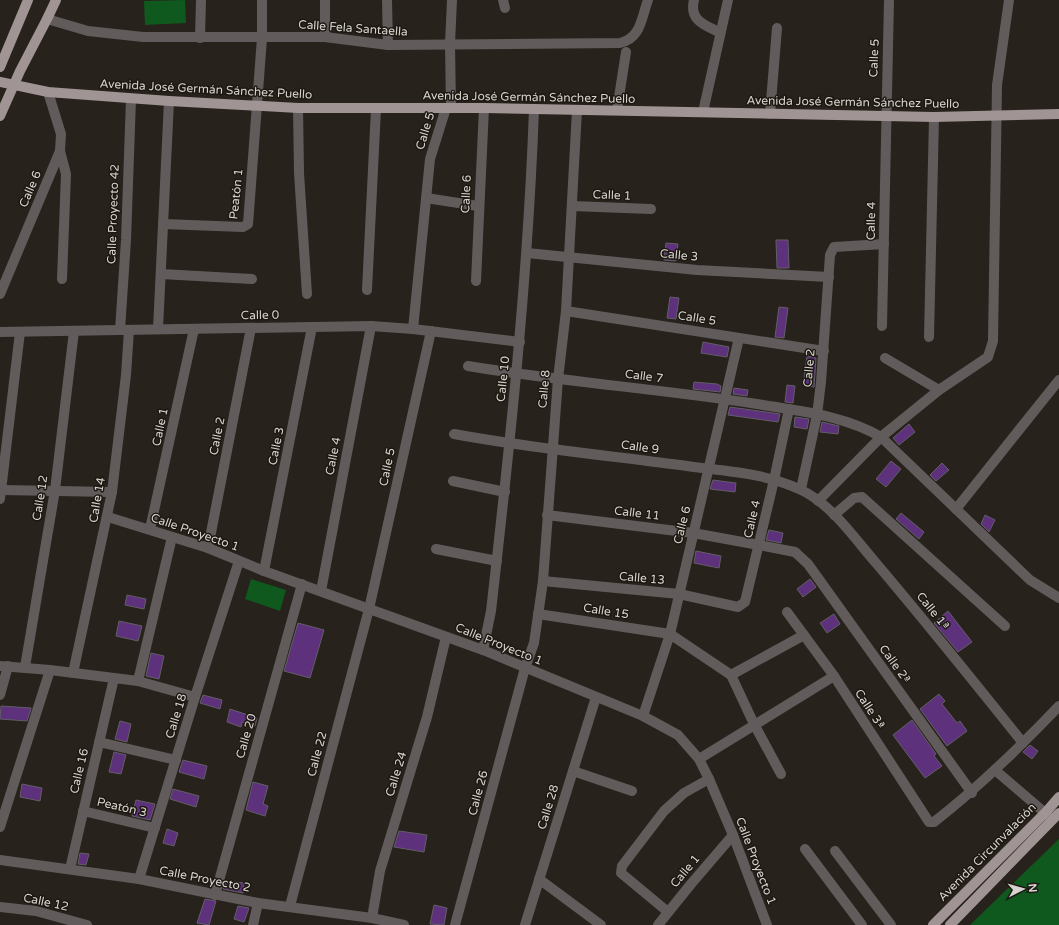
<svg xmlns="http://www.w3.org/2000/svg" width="1059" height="925" font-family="'Varela Round',sans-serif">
<rect width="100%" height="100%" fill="#27221b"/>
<g fill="#0f591e">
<polygon points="185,0 186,23 145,25 144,1"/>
<polygon points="251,579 286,590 280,611 245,599"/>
<polygon points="1059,839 1059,925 970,925"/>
</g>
<g fill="#5d317b" stroke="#635e67">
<polygon points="776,240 788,240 789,268 777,268"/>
<polygon points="666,243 678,244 676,261 664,260"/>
<polygon points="670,297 679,298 676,319 667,318"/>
<polygon points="779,307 788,308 784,338 775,337"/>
<polygon points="703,342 729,347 727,357 701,353"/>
<polygon points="807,356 816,358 814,387 803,385"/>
<polygon points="694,382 717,384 721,386 720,392 693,389"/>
<polygon points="787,385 795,386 793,403 785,402"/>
<polygon points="734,388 748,390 747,396 733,394"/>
<polygon points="730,407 780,414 778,422 728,415"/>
<polygon points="795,417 809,419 807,429 794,427"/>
<polygon points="822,422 839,426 838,434 820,432"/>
<polygon points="909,424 915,432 899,445 893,438"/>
<polygon points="891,461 901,469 886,487 876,479"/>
<polygon points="942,463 949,470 936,481 930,475"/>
<polygon points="713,480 736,483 735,492 710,489"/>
<polygon points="901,513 924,532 919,539 896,519"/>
<polygon points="985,515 995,520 989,532 981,524"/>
<polygon points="769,530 783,533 781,543 766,540"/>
<polygon points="696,551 721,556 719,568 694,563"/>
<polygon points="810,579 816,587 803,597 797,589"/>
<polygon points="127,595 146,599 144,609 125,605"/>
<polygon points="948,611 972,642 958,652 934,623"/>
<polygon points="834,614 840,624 827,633 820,623"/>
<polygon points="119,621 142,626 138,641 116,636"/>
<polygon points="298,623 324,630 310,678 284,671"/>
<polygon points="151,653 164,656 159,679 146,676"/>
<polygon points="939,694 945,701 942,704 957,723 960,721 967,731 947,746 920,709"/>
<polygon points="203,695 222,700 220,709 200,703"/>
<polygon points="1,706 31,708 31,709 27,721 0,719"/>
<polygon points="230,709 257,718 255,726 242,722 241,727 227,722"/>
<polygon points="912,720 936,754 934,756 942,766 925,778 893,735"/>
<polygon points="120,721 131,724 127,742 115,739"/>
<polygon points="1030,745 1038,751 1032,759 1023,752"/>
<polygon points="114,752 126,755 121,774 109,772"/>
<polygon points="183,760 207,766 204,779 179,772"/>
<polygon points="253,782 268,786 263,804 268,806 265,816 246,810"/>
<polygon points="22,784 42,788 40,801 20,797"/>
<polygon points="173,789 199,796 196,807 170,799"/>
<polygon points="136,800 155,804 150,820 132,816"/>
<polygon points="167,829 178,833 174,846 163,843"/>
<polygon points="399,831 427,835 424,852 394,847"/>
<polygon points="80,853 89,854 86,865 78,864"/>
<polygon points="226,881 244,883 243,893 223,889"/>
<polygon points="205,899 216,901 209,925 197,923"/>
<polygon points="434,905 447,908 444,925 430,924"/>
<polygon points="238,906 249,908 244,922 234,919"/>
</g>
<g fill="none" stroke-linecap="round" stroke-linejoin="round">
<g stroke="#615c5b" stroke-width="10">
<polyline points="325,0 325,37"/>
<polyline points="387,0 388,45"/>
<polyline points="503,0 505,8"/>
<path d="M694,0C689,20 704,25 719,32"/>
<path d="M47,19L88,31L143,37H325L388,45L620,43C641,38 641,19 648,0"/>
<polyline points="200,38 201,0"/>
<polyline points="298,108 299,173 307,294"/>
<polyline points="451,108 450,44 452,0"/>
<polyline points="617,110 626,52"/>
<polyline points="703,112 728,0"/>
<polyline points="770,114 777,28"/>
<polyline points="60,151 66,174 62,279"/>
<polyline points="426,198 478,206"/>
<polyline points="572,206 651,209"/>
<polyline points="163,224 243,227 248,224 262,38 262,0"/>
<polyline points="527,253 697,270 829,277"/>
<polyline points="161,274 252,279"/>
<polyline points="476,281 484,108"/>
<polyline points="367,290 376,109"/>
<polyline points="0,294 60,151 61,134 48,92"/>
<polyline points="566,311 824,351"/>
<polyline points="882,326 889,0"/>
<polyline points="158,329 169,101"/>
<polyline points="413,329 430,159 446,108"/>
<polyline points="120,330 126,240 131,99"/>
<polyline points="0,332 371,326 413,329 520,342"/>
<polyline points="929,337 934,117"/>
<polyline points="885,358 939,390"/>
<path d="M468,366C564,382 661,389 757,404C798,411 844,415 881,437L1030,580L1059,598"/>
<path d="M454,434C529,448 605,455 680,465C720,471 763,472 799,489C831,503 854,538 876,563C926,622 975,683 1023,743"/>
<polyline points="453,481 505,492"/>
<polyline points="801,489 817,415 821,382 830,255 834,247 884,244"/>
<polyline points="1,490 112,492"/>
<polyline points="0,499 20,332"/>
<polyline points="818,501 881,437 939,390 988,357 993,341 997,85 1009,0"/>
<polyline points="956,509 1059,380"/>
<polyline points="547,515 693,533 759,545 795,552 808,564 972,793"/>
<polyline points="834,515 854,498 862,497 1005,626"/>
<polyline points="108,517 208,548 264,571 483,650 643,716 678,735 699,759 709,779 733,835 767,925"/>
<polyline points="150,529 194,329"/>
<polyline points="208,548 251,328"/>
<polyline points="436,549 497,561"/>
<polyline points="264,571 312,327"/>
<polyline points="543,581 679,594 738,607 745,602 774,480 789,409"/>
<polyline points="321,591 371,326"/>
<path d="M787,612L834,676L929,822H934C979,787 1020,747 1059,706"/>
<polyline points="538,614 670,634 731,675 754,724 781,774"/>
<path d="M483,650L491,611C510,444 528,277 534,109"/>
<polyline points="0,666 50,670 138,681 195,697"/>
<polyline points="25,667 55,490 74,331"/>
<polyline points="73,673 112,492 126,375 129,330"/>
<polyline points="731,675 804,635"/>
<polyline points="138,681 172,537"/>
<polyline points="0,695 8,666"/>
<polyline points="643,716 670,634 739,338"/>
<polyline points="99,742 176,760"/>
<polyline points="699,759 834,676"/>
<polyline points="995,770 1051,818"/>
<polyline points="573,771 632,791"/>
<polyline points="83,811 155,828"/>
<polyline points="0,827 50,670"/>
<polyline points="805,849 862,925"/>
<polyline points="835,851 891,925"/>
<polyline points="0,860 139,879 258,903 372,918 404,925"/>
<polyline points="70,869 114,678"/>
<polyline points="139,879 195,697 239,561"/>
<polyline points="539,879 601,925"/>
<polyline points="215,895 302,584"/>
<polyline points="290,906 369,609 431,331"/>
<polyline points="0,907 36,911 87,925"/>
<polyline points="668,912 621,873 622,866 664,811 684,793 709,779"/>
<polyline points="372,918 380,871 427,717 446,637"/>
<polyline points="253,925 258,903"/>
<polyline points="455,925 525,668 534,643 543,581 558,379 566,311 577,110"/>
<polyline points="525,925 596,697"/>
<polyline points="658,925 691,884 733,835"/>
</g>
<g stroke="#a09594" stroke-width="10">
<polyline points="0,67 28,0"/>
<polyline points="0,82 48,92 169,101 298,108 484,108 934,117 1059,114"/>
<polyline points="0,116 20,71 47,19 56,0"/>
<polyline points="933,925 1046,812 1059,797"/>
<polyline points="950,925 1059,813"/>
</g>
</g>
<g text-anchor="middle" stroke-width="3" stroke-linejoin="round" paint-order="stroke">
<g font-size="12" fill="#d7d3ce" stroke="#1d1912">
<text transform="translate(353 28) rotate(4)" y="4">Calle Fela Santaella</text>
<text transform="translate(874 58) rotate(-88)" y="4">Calle 5</text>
<text transform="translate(206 89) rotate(3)" y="4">Avenida José Germán Sánchez Puello</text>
<text transform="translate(529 97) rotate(1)" y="4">Avenida José Germán Sánchez Puello</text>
<text transform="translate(853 102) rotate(1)" y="4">Avenida José Germán Sánchez Puello</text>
<text transform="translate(425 131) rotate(-73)" y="4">Calle 5</text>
<text transform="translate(30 189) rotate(-67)" y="4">Calle 6</text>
<text transform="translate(236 194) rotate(-84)" y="4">Peatón 1</text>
<text transform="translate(466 194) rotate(-87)" y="4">Calle 6</text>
<text transform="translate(612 195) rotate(2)" y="4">Calle 1</text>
<text transform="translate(113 214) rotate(-88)" y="4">Calle Proyecto 42</text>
<text transform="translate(871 221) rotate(-89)" y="4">Calle 4</text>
<text transform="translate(679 255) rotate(5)" y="4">Calle 3</text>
<text transform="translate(260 315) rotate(-1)" y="4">Calle 0</text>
<text transform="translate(697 318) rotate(9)" y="4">Calle 5</text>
<text transform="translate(809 368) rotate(-85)" y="4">Calle 2</text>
<text transform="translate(644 376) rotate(7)" y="4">Calle 7</text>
<text transform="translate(503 379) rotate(-84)" y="4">Calle 10</text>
<text transform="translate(544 389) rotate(-85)" y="4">Calle 8</text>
<text transform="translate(160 427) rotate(-78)" y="4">Calle 1</text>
<text transform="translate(217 436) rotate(-79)" y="4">Calle 2</text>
<text transform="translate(276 446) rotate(-79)" y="4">Calle 3</text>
<text transform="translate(640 447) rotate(8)" y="4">Calle 9</text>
<text transform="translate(333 456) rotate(-79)" y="4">Calle 4</text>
<text transform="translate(387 467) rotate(-78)" y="4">Calle 5</text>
<text transform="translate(40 498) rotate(-81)" y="4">Calle 12</text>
<text transform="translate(97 500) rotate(-80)" y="4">Calle 14</text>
<text transform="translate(637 513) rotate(7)" y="4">Calle 11</text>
<text transform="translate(752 519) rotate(-77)" y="4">Calle 4</text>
<text transform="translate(682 525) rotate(-76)" y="4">Calle 6</text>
<text transform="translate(195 532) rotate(19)" y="4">Calle Proyecto 1</text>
<text transform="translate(642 578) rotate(5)" y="4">Calle 13</text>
<text transform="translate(606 611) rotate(9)" y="4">Calle 15</text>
<text transform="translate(933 611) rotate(51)" y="4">Calle 1ª</text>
<text transform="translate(499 644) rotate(22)" y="4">Calle Proyecto 1</text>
<text transform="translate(895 664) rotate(54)" y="4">Calle 2ª</text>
<text transform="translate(870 709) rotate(57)" y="4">Calle 3ª</text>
<text transform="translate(176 716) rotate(-73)" y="4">Calle 18</text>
<text transform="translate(246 736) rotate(-74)" y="4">Calle 20</text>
<text transform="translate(317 754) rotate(-75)" y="4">Calle 22</text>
<text transform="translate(79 771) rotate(-77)" y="4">Calle 16</text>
<text transform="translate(396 774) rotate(-73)" y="4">Calle 24</text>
<text transform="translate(478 793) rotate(-75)" y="4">Calle 26</text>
<text transform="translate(122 807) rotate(13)" y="4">Peatón 3</text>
<text transform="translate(548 807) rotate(-73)" y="4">Calle 28</text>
<text transform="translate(987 852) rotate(-45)" y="4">Avenida Circunvalación</text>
<text transform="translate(756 861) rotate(69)" y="4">Calle Proyecto 1</text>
<text transform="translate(685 871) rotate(-50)" y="4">Calle 1</text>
<text transform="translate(205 879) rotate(11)" y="4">Calle Proyecto 2</text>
<text transform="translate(46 902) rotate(12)" y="4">Calle 12</text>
</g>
</g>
<g transform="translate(1023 889) rotate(84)" stroke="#1d1912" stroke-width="3" paint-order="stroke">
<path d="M0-3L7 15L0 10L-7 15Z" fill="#d7d3ce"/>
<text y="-6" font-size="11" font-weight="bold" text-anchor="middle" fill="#d7d3ce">N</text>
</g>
</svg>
